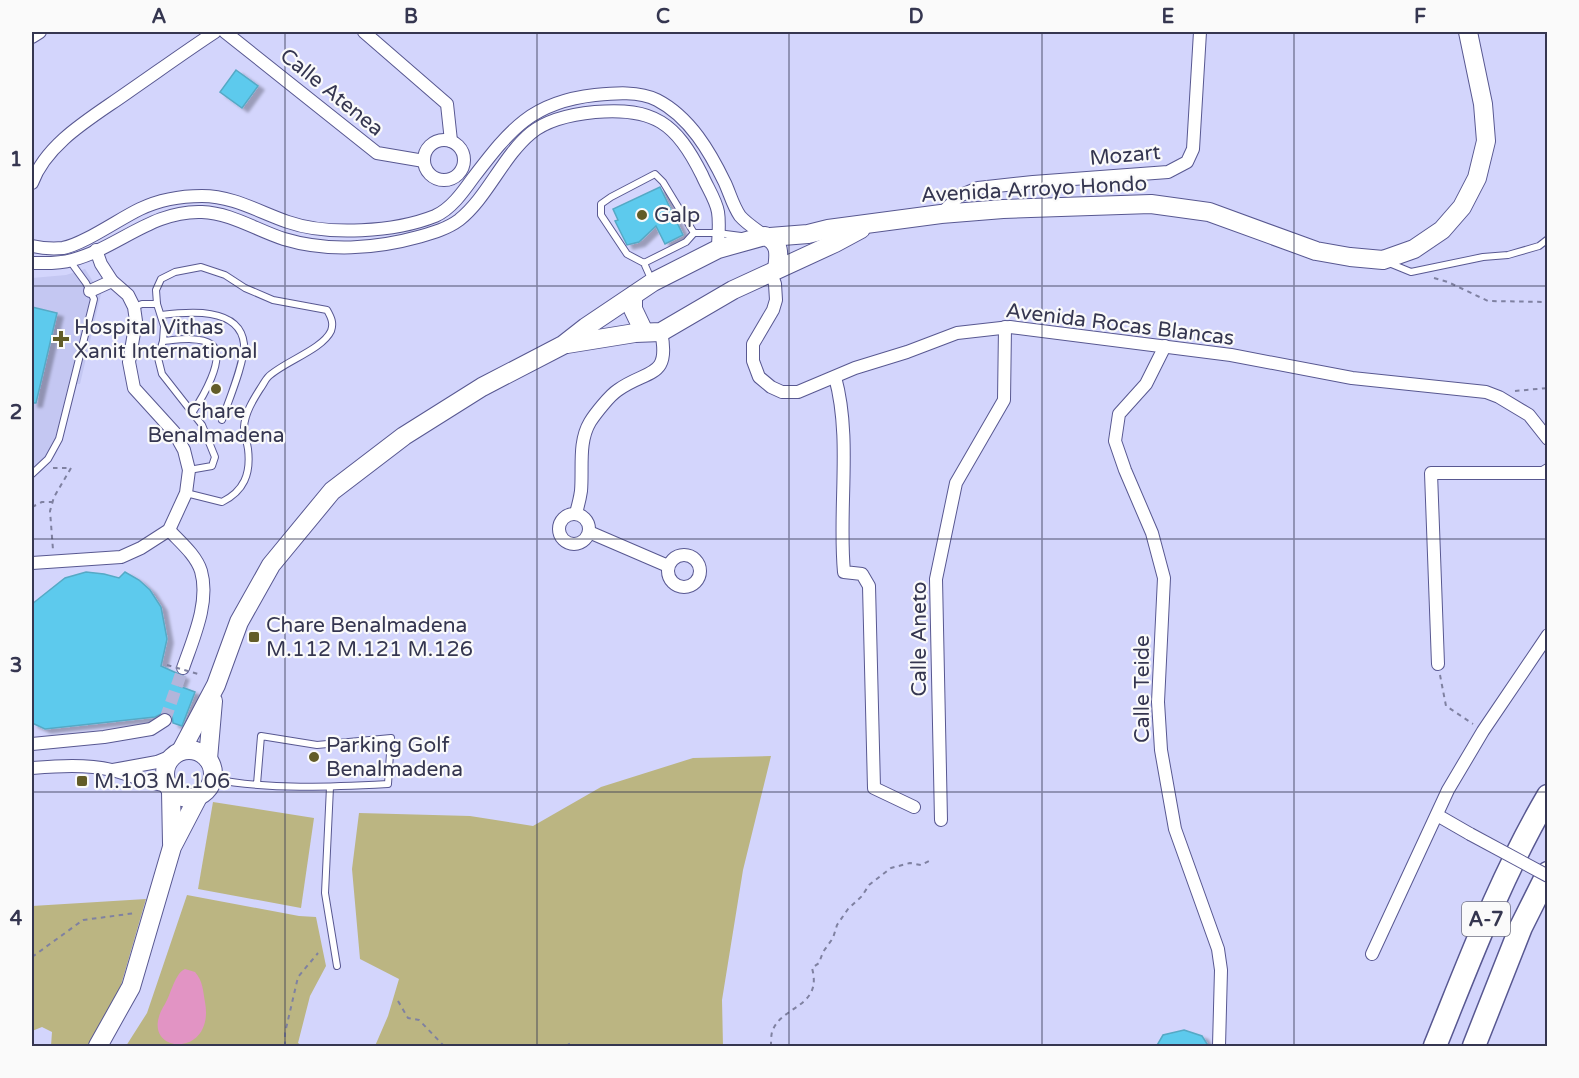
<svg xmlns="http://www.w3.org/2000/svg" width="1579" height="1078" font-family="'Varela Round',sans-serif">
<defs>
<filter id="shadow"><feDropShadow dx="6" dy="4" stdDeviation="1.5" flood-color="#0004"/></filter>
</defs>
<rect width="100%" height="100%" fill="#d3d5fc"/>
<polygon fill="#c4c7f2" points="85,269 101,294 80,384 77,384 65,431 56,454 44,469 32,479 32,278 66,275"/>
<g fill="#bbb582">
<polygon points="771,756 743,870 722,1000 723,1046 375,1046 388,1016 399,979 360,959 352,869 359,813 470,816 533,826 601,787 693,758"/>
<polygon points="213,802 314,818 301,908 198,889"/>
<polygon points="187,895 299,916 316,917 326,966 310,996 298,1043 303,1046 126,1046 147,1013"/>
<polygon points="146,899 121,985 89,1046 51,1046 52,1032 42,1027 32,1031 32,906"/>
</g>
<path fill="#e294c4" d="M185,969L195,972C203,981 203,991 205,1002C216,1062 133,1054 165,1004C171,994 175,973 185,969Z"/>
<g fill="#5dcaed" stroke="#56a9c5" stroke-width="1.5" filter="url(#shadow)">
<polygon points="236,70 258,86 242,108 220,92"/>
<polygon points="660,187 683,235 665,244 656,226 639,242 627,245 615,221 618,220 613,209"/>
<polygon points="32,307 57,313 36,403 32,403"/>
<polygon points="86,572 104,574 119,578 125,572 139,580 150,590 161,607 167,639 161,666 183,676 179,686 195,692 182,726 173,723 172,715 165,712 155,717 45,729 32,723 32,604 65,578"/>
<polygon points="1184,1030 1202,1036 1209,1047 1156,1047 1163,1035"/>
</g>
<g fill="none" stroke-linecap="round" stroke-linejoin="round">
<polyline stroke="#b3b5da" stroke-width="12" stroke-dasharray="12 6" stroke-linecap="butt" points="165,720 183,668"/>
<g stroke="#585891" stroke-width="8">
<g id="service">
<polyline points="694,233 718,233 741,236"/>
<polyline points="644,263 627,254 601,215 601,204 611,197 655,174 663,182 694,233 686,242 644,263 652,281"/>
<polyline points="1389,263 1411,272 1483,257 1508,255 1539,246 1548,239"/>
<polyline points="134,307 142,304 157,304"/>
<path d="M161,315C187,312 240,306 244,344C245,362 228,402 222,420"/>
<polyline points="163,341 158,358 162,374 202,425 215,457 212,466 189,470"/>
<polyline points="32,474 48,459 59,439 94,299 86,283 70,261"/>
<path d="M186,493L222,502C244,491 251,474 248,449C247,442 244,434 244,427C245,413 253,400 260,389C263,385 265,380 268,377C283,362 322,350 331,331C334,323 331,317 327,310L273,300L245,288L225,275L201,267L175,272L161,279L156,290L157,304L164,326L163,341C175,340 200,336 211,344C228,356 201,400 192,413"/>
<path d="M213,779C270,790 330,787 388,784L391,738L317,745L261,736L257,784"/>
<polyline points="330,787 325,893 337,966"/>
</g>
</g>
<g stroke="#585891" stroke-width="14">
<g id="minor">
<polyline points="225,32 377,153 424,161"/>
<polyline points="364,32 447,104 451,141"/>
<polyline points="32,37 40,32"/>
<circle cx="444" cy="160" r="20"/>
<path d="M32,183C47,142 93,117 128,92C157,72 186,51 215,32"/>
<polyline points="941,214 959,196 978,188 1033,182 1168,172 1187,162 1193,149 1200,32"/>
<path d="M32,246C41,248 53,249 63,248C84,244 119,219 140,209C159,200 180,196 202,196C233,196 259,212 288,222C328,236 395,232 435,216C451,209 463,192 473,178C510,130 531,102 595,95C615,93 639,91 657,100C690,117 710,152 725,183C730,194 733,206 740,216C747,224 757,230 765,236"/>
<path d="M32,263C45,263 59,264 72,260C118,248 152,210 202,212C231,213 256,230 284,239C327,252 375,249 418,237C432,233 447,229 459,220C487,198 503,156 531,133C548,119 574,114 595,112C654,107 676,123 702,175C707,187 716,200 718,212C720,224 718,237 718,249"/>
<polyline points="771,273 775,284 776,300 773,310 753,344 753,361 759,377 771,387 782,392 798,392 855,368 907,352 957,333 1010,327 1231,355 1352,378 1486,392 1499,397 1529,415 1548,439"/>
<polyline points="90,291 112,281"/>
<polyline points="1165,346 1146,384 1119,414 1115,441 1125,470 1152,533 1164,578 1158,702 1161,750 1175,829 1218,949 1221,970 1219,1046"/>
<path d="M835,377C852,438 838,509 844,572L862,574L869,586L874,788L914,807"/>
<path d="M576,513C578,506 580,498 581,491C583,468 578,442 590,422C595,414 610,395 618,390C647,369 671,379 661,332"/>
<circle cx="574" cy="529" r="15"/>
<path d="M169,530C180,542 196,555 201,571C210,602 193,639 183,668"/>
<polyline points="589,532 668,566"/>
<circle cx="684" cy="571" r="16"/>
<polyline points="32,563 121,557 141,548 169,530 186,493 189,470 184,450 174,432 134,388 129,362 136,321 134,307 128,295 112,281 101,264 96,250"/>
<polyline points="1438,664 1431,473 1543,473 1548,470"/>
<polyline points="32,744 104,737 151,729 165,720"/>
<path d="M32,768C58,766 86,764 112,770C131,775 148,783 168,786"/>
<polyline points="113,770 157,762 174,755"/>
<polyline points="1437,815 1470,834"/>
<polyline points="941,820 936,579 956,483 1004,400 1005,327"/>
<polyline points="1372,954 1448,790 1483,731 1548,635"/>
</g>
</g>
<g stroke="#585891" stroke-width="20">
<g id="secondary">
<polyline points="770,237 808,234 828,229 941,214 1003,209 1151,204 1209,212 1316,251 1350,257 1383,260 1414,249 1442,230 1462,207 1477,178 1486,141 1483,104 1468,32"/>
<polyline points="633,296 633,309 644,332"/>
<polyline points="567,344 635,333 661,332 733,290 835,243 861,229"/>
<circle cx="189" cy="774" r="24"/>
<path d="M181,751L216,685L239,622L271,565L332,491L404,436L482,387L563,345L586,327L653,282L718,249L765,236C781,242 779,255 777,269"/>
<polyline points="208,759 213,701"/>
<polyline points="171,791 172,843"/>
<polyline points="98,1046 131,987 172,847 198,797"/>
</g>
</g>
<g stroke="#585891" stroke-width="25">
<g id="motorway">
<path d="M1435,1046C1469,962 1501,876 1548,796"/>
<polyline points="1474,1046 1521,927 1548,873"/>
</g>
</g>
<g stroke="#7f81a1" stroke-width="2" stroke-dasharray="4.5 4.5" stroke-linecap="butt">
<polyline points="1434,278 1448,282 1488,301 1548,302"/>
<polyline points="1515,391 1548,388"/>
<polyline points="53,468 71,468 54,497 50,511 53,550"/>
<polyline points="32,507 42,502 53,502"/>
<polyline points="1440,675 1446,706 1473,724"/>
<polyline points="32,957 83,920 136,913"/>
<polyline points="398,1001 408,1018 419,1020 444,1046"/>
<polyline points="285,1046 285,1033 298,977 318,953"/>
<polyline points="566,1046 571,1043"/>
<path d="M771,1046C771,1042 771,1036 772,1032C781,1005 823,1008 812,968L819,963L823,952L833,938L837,925L848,909L862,896L869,885L891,868L910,863L921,865L929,861"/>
</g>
<use href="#service" stroke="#fff" stroke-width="6"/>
<use href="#minor" stroke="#fff" stroke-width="12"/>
<use href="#secondary" stroke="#fff" stroke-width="18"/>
<use href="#motorway" stroke="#fff" stroke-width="22"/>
<g stroke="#585891" stroke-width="14" stroke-linecap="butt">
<polyline id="minor-bridge" points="1470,834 1548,876"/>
</g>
<polyline stroke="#7f81a1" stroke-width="2" stroke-dasharray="4.5 4.5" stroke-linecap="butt" points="167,665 198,674"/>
<use href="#minor-bridge" stroke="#fff" stroke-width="12"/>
</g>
<path fill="none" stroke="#353650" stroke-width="1.5" stroke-opacity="0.55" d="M285,32V1046M537,32V1046M789,32V1046M1042,32V1046M1294,32V1046M32,286H1548M32,539H1548M32,792H1548"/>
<g fill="#625c28" stroke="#fafafa" stroke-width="2">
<circle cx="642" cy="215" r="6"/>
<path d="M58 330h6v6h6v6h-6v6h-6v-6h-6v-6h6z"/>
<circle cx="216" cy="389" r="6"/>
<rect x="248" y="631" width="12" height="12" rx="3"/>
<circle cx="314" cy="757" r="6"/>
<rect x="76" y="775" width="12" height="12" rx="3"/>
</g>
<g text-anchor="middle" stroke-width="4.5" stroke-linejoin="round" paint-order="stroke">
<rect fill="#fafafa" stroke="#707183" stroke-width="1.5" x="1462" y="902" width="48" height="34" rx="4.5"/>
<g font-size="20" font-weight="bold" fill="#353650">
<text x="1486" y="926">A-7</text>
</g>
<g font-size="21" fill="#353650" stroke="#fafafa">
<text transform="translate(332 92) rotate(39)" y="7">Calle Atenea</text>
<text transform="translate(1125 155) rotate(-5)" y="7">Mozart</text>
<text transform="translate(1034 189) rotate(-3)" y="7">Avenida Arroyo Hondo</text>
<text transform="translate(1120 324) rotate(7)" y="7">Avenida Rocas Blancas</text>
<text transform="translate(919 639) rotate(-90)" y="7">Calle Aneto</text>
<text transform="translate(1142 689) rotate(-90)" y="7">Calle Teide</text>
</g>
<g font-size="21" fill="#353650" stroke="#fafafa" text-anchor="start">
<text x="654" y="222">Galp</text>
<text x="74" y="334">Hospital Vithas<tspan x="74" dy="24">Xanit International</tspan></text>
<text x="216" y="418" text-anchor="middle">Chare<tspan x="216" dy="24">Benalmadena</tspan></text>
<text x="266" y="632">Chare Benalmadena<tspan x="266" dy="24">M.112 M.121 M.126</tspan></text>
<text x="326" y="752">Parking Golf<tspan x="326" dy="24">Benalmadena</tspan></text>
<text x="94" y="788">M.103 M.106</text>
</g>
</g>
<rect width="1579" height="1078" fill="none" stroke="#fafafa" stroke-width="66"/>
<rect x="33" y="33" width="1513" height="1012" fill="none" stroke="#353650" stroke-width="2"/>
<g font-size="20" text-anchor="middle" font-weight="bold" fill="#353650">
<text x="159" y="23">A</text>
<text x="411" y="23">B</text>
<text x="663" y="23">C</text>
<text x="916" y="23">D</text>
<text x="1168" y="23">E</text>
<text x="1420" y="23">F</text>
<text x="16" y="166">1</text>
<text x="16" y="419">2</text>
<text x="16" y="672">3</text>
<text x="16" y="925">4</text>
</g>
</svg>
